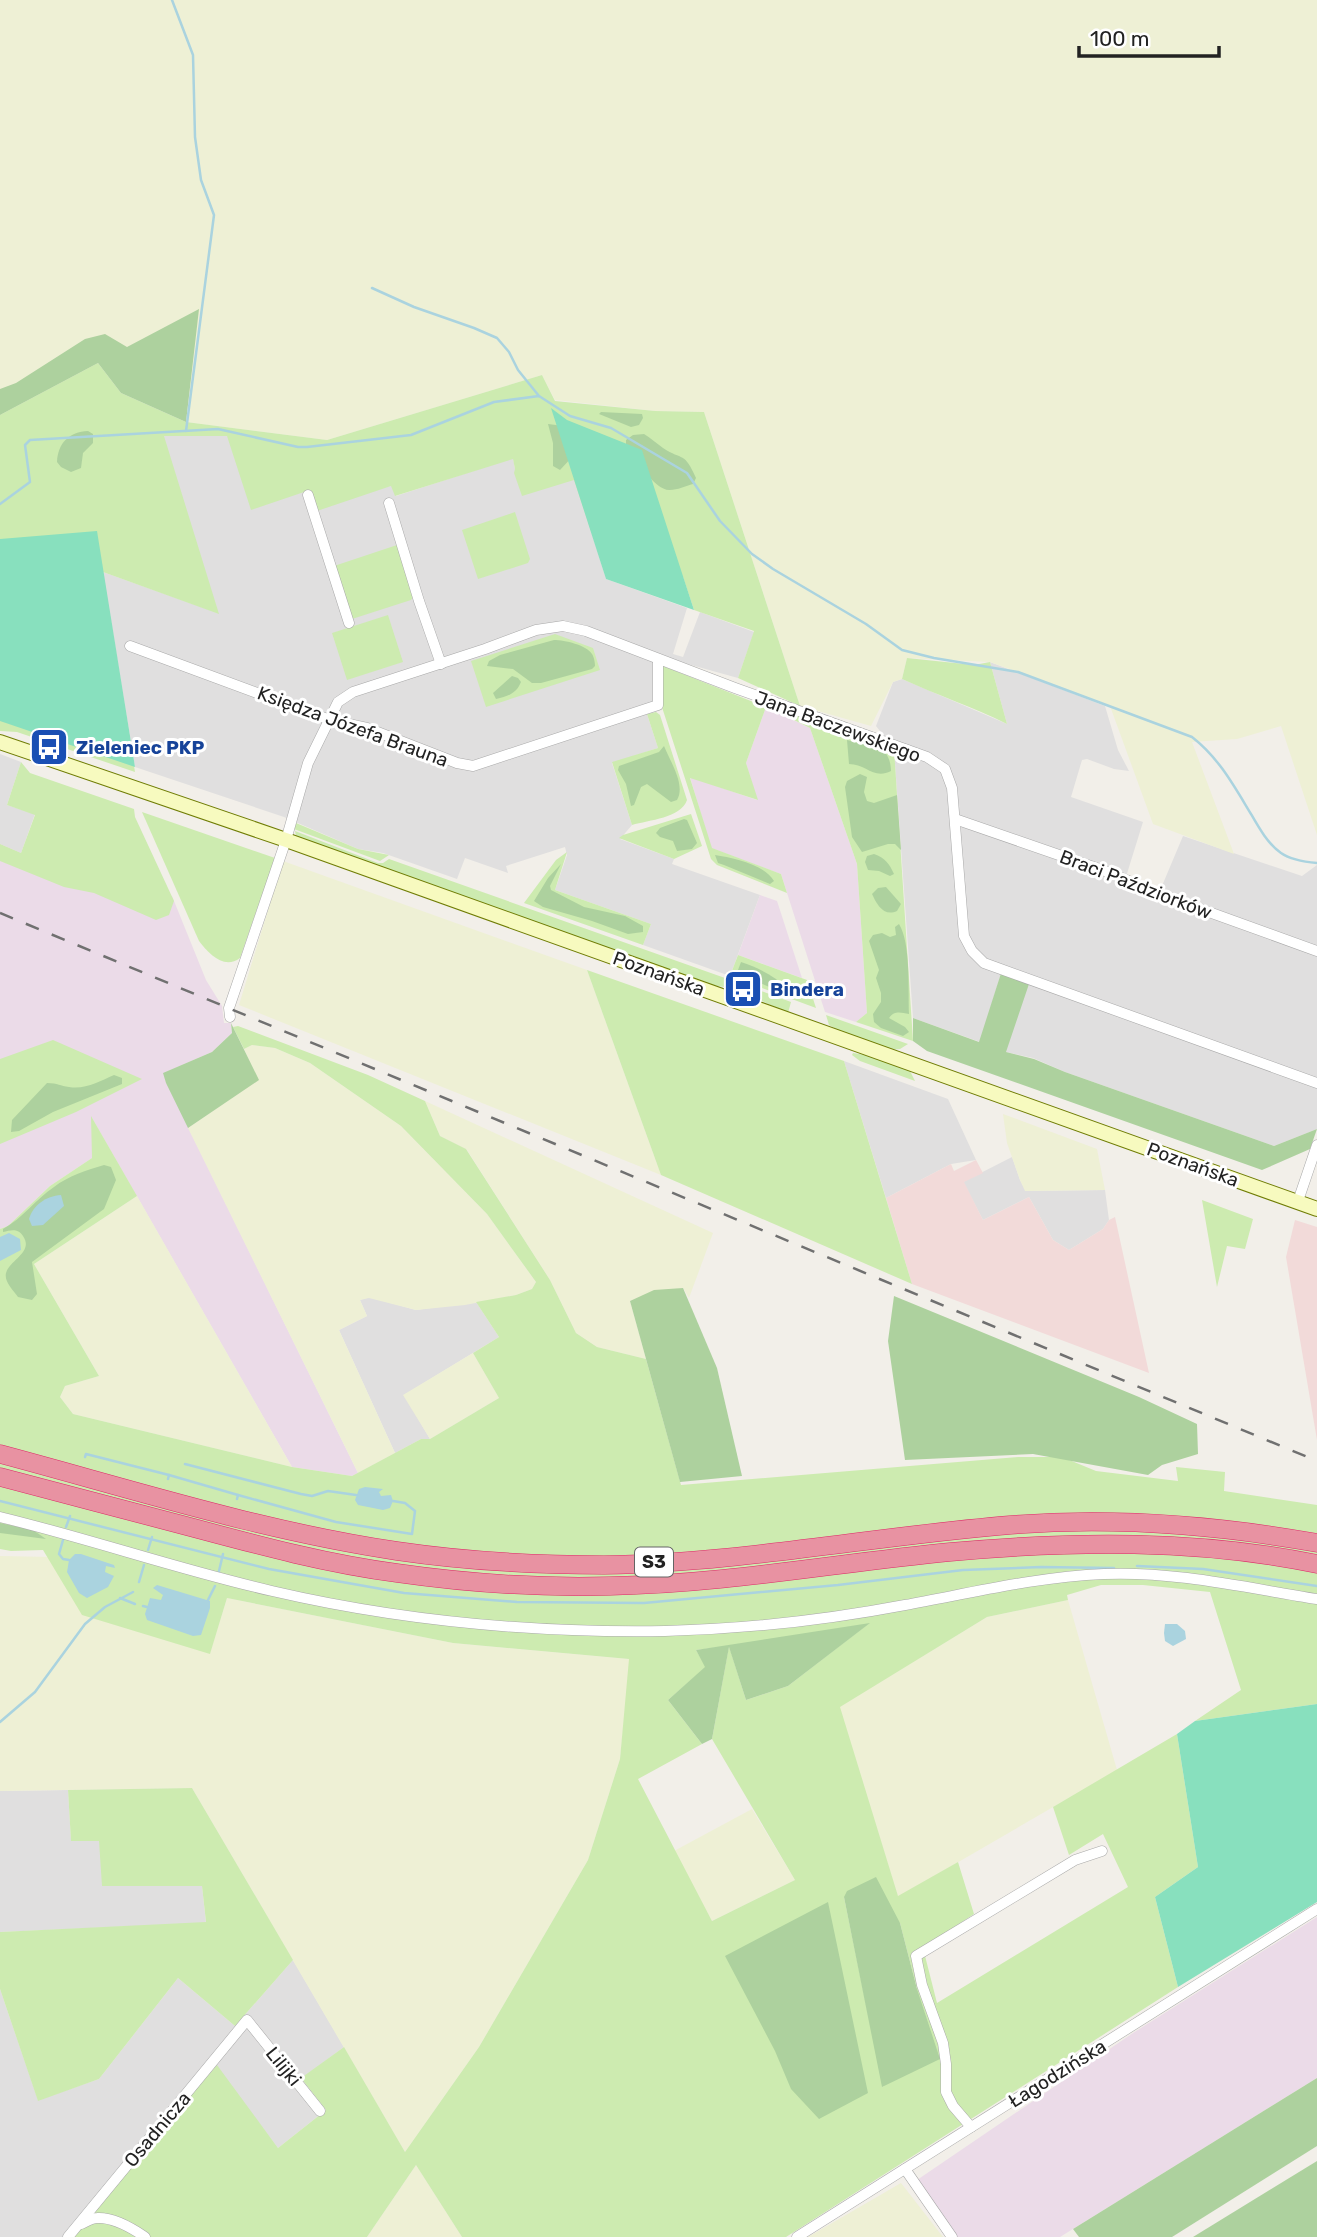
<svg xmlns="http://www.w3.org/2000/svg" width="1317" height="2237" font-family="Rubik,sans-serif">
<rect width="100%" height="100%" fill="#f2efe9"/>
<g fill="#e0dfdf">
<polygon points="163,436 227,436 310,490 392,486 396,496 513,458 515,469 575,479 606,579 687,608 673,654 683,657 700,612 754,632 738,678 666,658 661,673 660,703 662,710 647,714 658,748 612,763 632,825 620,839 674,859 672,864 760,895 730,976 643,945 651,924 555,890 567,855 565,847 506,866 508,873 465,858 457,879 383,853 358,849 284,817 135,767 103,572 218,613"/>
<polygon points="990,662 1105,706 1118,750 1129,771 1114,769 1087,759 1082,760 1071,797 1143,822 1125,880 1159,893 1183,836 1302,876 1317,865 1317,1129 1274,1146 1065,1072 1033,1058 1006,1052 1003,967 980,1042 913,1018 894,749 876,726 893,682 902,679 1007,724"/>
<polygon points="0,754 21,762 7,805 35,814 21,853 0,844"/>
<polygon points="844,1061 948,1099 976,1160 951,1164 886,1198"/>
<polygon points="1012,1157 1020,1180 1026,1191 1105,1190 1109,1220 1103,1229 1069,1250 1053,1240 1029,1197 983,1220 963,1182"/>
<polygon points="369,1297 416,1310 476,1302 499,1337 404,1395 430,1439 421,1439 395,1453 339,1330 367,1316 360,1300"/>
<polygon points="68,1790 71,1840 99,1841 202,1886 206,1923 0,1932 0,1791"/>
<polygon points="293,1960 344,2047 302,2078 326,2110 278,2148 216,2066 68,2237 0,2237 0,1989 38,2100 99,2079 178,1978 235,2026"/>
</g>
<g fill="#f2dad9">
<polygon points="976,1160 983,1173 964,1182 983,1220 1029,1197 1053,1240 1069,1250 1103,1229 1109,1220 1115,1217 1149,1373 912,1284 886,1198 951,1164 954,1171"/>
<polygon points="1295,1220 1317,1227 1317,1440 1286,1257"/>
</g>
<g fill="#ebdbe8">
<polygon points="766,707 810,728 857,864 867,1013 856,1022 825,1012 781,874 711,848 690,777 757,800 746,763"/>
<polygon points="0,844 21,853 172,896 206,980 222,1006 224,1023 231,1023 232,1033 212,1052 164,1073 166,1082 358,1473 352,1476 292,1467 92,1118 92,1158 50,1186 8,1226 0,1229"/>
<polygon points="760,895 777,901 802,978 738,955"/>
<polygon points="1317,1917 1317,2078 1060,2237 956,2237 917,2180 1133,2033"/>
</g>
<g fill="#eef0d5">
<polygon points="0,0 1317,0 1317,835 1281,726 1237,739 1192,742 1234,854 1153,824 1110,706 990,662 907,658 902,679 893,682 871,726 800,706 704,412 655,411 555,400 542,375 327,440 186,422 198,310 0,415"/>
<polygon points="283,861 587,970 661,1175 239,1005"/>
<polygon points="252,1045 275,1048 310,1063 401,1126 487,1214 536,1282 532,1289 516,1295 465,1305 416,1310 369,1298 360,1300 367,1316 339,1330 395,1453 358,1473 188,1128 258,1080 244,1049"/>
<polygon points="425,1101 713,1233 689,1298 683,1288 630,1301 646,1359 597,1347 576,1333 550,1280 467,1150 440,1136"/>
<polygon points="1003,1114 1097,1149 1105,1190 1025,1191 1020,1180 1007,1143"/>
<polygon points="137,1196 292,1467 73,1414 60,1397 65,1386 99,1376 34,1264"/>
<polygon points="473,1353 499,1398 430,1439 403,1395"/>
<polygon points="0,1556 53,1557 210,1653 227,1598 453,1643 630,1659 620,1759 588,1860 479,2047 405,2152 192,1788 0,1791"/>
<polygon points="1068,1600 1117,1770 898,1897 839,1707 987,1617"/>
<polygon points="752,1809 795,1880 712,1921 674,1851"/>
<polygon points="416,2165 462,2237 367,2237"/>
<polygon points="901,2183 943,2237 808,2237"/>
</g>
<g fill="#cdebb0" fill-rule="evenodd">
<polygon points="98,363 121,393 186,422 327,440 542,375 555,401 655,411 704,412 800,706 738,678 754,631 694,610 683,577 591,531 574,480 522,496 514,473 515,469 513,459 395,496 391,486 317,511 310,490 251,510 227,436 164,436 219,614 103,572 135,772 17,732 0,731 0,415"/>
<polygon points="515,512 530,559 528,563 478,579 462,530"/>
<polygon points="397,545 413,597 411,600 352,619 334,566"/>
<polygon points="388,615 403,662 347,680 332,633"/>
<polygon points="555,634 593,648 600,670 486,707 471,661"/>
<path d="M907,658L974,665L990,662L1007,724C973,707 937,695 902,679Z"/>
<polygon points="663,666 766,707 746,763 758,800 690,778 712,848 781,874 787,893 717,865 711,859 660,701 661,673"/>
<path d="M656,712L660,715L687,800C681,818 649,820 632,825L612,762L658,748L647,714Z"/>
<polygon points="789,715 800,715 894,748 913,1041 856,1022 867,1013 857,864 810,728 786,716"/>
<polygon points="21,762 30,773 134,809 135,817 174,901 169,915 156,920 94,893 64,887 0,861 0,844 21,853 35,815 7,805"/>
<path d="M142,812L275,858L240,958C224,970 209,954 199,941Z"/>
<polygon points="691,814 702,846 674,859 619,838 623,835"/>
<polygon points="296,823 358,849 389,855 380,861 294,829"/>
<polygon points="295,831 378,863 383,863 389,859 725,978 731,987 731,988 711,985 300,839 296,836"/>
<polygon points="567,852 555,890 651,924 643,945 524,903 556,860"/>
<polygon points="738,955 807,980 816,1008 730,976"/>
<polygon points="587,970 844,1061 912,1284 661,1175"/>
<polygon points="761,991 791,1002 788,1013 751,996 752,993"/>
<polygon points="826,1015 908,1044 900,1049 889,1050 836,1029 829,1025"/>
<path d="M238,1026L368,1075L425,1101L440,1136L466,1149L550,1280L576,1333L597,1347L646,1359L681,1485L1018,1457H1062L1096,1471L1178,1481L1176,1467L1225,1472L1224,1491L1317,1505V1704L1195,1721L1241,1690L1210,1592L1143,1585H1101L1067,1595L1068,1600L987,1617L840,1707L898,1896L958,1862L974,1914L923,1948L937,2003L1128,1887L1103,1834L1069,1855L1053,1807L1177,1734L1198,1867L1155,1897L1178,1987L786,2237H462L416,2165L367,2237H68L217,2065L278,2148L326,2110L301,2078L344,2047L405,2152L479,2047L588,1860L620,1759L629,1659L453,1643L227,1598L210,1654L82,1615L43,1550L11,1551L0,1549V1229L8,1226L50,1186L92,1158L91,1116L137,1196L34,1264L99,1376L65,1386L60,1397L73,1414L292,1467L352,1476L421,1439H430L499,1398L473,1353L499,1337L476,1302L516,1295L532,1289L536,1282L487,1214L401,1126L310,1063L275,1048L252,1045L244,1049L233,1027ZM868,1624L788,1686L746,1700L729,1646ZM729,1646L712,1739L795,1880L712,1921L638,1779L702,1744L668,1700L706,1667L696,1650ZM844,1897L900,1923L917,1989L883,2087Z"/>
<polygon points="53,1040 142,1079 76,1112 0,1144 0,1059"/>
<polygon points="853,1053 878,1057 909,1069 915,1081 860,1061 852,1055"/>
<polygon points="1202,1200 1253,1219 1245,1249 1227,1246 1217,1287"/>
<polygon points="192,1788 293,1960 235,2026 178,1978 99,2079 38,2101 0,1989 0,1932 206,1922 202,1886 102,1886 99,1841 71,1841 68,1790"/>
</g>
<g fill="#add19e">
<polygon points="199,309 186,422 121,393 98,363 0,415 0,389 16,383 85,339 105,334 127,347"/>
<polygon points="601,412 642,414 643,418 639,425 631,427 599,414"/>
<polygon points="548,424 564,426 573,456 560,470 553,466 553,443"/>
<path d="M88,431L93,434V443L83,453L81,468L71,472L61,467L57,462C58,443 69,432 88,431Z"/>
<path d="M644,434C651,438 656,443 663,448C683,461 684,451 696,478L693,484C686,486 677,490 670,490C655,491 634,457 626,446V440L633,435Z"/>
<path d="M554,640C565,640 586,645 592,654C594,657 595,663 595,666L592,669L541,683H532L513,669L487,666L489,661L500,655Z"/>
<path d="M512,676L518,678L521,682C516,694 508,696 496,699L493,693Z"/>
<path d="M847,740C870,747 890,742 891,771C874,780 866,764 849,764Z"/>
<path d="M664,746C670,761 686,785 677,800L671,802L647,784L641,787L634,805L631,806L626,784L618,770L619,766L659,752Z"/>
<polygon points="860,774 867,777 864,792 867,801 874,803 897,795 901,850 895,844 888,844 862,852 852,837 845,787 847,781"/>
<polygon points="684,819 687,820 697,843 692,849 677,851 673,841 660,837 656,833 660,828"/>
<path d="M874,854C885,858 889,863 894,874L890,876L879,871L868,870L865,862L867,856Z"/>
<path d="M715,855C733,858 764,864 774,881L770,884L724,865L718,863Z"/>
<polygon points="561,864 550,886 551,890 584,907 625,916 643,926 643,932 628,934 592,921 543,907 534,901 548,878"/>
<path d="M886,887L901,904L897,911C884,917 877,905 872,894L878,888Z"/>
<path d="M899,924C911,943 908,991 909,1014C901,1013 895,1010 889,1018L905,1027L909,1032L903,1036L881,1028L874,1022L873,1014L881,1002V993L876,978L879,970L869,941L873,935L882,933L890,937L896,935L895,927Z"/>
<path d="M741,962C757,967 774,976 786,987L785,990L778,991L740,974L738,970Z"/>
<polygon points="1003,967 1030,981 1006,1052 1034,1059 1065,1072 1274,1146 1317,1129 1310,1149 1262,1170 927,1051 913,1041 913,1018 979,1042"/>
<polygon points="231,1023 259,1080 188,1128 166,1083 163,1073 212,1052 232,1033"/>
<path d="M114,1075L122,1078V1084L53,1112L19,1131L11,1132L12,1120L47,1083C58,1083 60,1086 69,1087C85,1090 100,1081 114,1075Z"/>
<path d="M104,1165L111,1167L116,1180L104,1209L32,1262L37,1294L32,1300L18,1297C13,1290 4,1282 6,1273C10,1260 34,1252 23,1236C18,1228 11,1230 3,1232V1229C23,1218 35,1200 54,1187C68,1176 87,1170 104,1165Z"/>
<polygon points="683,1288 717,1368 742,1476 680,1482 630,1301 654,1290"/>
<polygon points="894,1296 1139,1397 1197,1424 1198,1454 1162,1465 1148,1475 1033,1454 905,1460 888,1341"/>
<polygon points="0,1523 33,1530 46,1539 0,1533"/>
<polygon points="870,1623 788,1686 746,1700 729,1647 712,1739 702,1744 668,1700 705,1667 696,1650"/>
<polygon points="876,1877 900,1923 917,1989 940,2059 882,2087 844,1897 847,1891"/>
<polygon points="828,1902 868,2093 819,2119 791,2089 775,2051 725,1956"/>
<polygon points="1317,2078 1317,2146 1172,2237 1079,2237 1073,2229"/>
<polygon points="1317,2161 1317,2237 1193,2237"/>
</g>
<g fill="#88e0be">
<polygon points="551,408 567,420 642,450 694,610 606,579"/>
<polygon points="97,531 135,767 0,721 0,539"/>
<polygon points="1317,1704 1317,1902 1178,1987 1155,1897 1198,1867 1177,1734 1195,1721"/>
</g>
<g fill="#aad3df">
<path d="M61,1195L64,1206L43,1225L32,1226L29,1219C33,1205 46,1196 61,1195Z"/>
<polygon points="9,1233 20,1239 21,1250 0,1261 0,1237"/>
<polygon points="365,1487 383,1489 379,1492 381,1496 391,1495 393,1501 390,1508 383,1510 358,1505 355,1500 359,1489"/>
<polygon points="75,1554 81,1554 114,1565 115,1568 106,1566 105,1572 114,1576 108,1587 87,1598 79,1593 67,1572 69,1560"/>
<polygon points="157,1585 210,1601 210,1608 201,1635 193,1636 147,1620 145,1614 150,1598 161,1600 163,1595 153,1588"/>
<polygon points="1165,1624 1177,1624 1185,1631 1186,1639 1173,1646 1165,1641 1164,1633"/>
</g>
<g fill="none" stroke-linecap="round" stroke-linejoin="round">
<g stroke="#aad3df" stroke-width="2.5">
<polyline points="172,0 193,55 195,137 201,180 214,215 186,431"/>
<polyline points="372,288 414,307 474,328 497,338 509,352 518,370 539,396"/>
<path d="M0,504L30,482L25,445L30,440L218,429L298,447H307L411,435L494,402L539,396L570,416L611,428L687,473L720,521L752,554L773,569L866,624L902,650L934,658L1018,672L1192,737C1219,758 1234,786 1251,814C1259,828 1268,844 1281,853C1291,860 1305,862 1317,863"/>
<polyline points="85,1457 86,1454 169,1475 168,1479"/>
<polyline points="185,1464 301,1494 312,1496 328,1491 356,1495"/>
<polyline points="169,1475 238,1495 237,1499"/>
<polyline points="238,1495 336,1522 412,1534 415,1511 405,1503 393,1501"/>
<polyline points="0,1501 269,1569 404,1593 517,1602 644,1603 838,1585 963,1570 1041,1567 1114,1568"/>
<polyline points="66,1527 70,1516"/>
<polyline points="63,1540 59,1554 63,1559 69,1560"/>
<polyline points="148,1550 152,1537"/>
<polyline points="1137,1566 1203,1569 1317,1586"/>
<polyline points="219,1571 223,1554"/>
<polyline points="139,1582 144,1565"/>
<polyline points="120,1598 135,1604"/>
<polyline points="208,1600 215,1586"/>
<polyline points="143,1606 147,1607"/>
<polyline points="0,1722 35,1692 85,1624 105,1607 133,1592"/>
</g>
<g stroke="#a9a9a9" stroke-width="11">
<g id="street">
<polyline points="308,495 349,623"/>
<polyline points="389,503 419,601 441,664"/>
<polyline points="130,646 330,720 367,728 457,763 473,766 658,705 658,659"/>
<polyline points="955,819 1108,872 1159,894 1317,951"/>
<polyline points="230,1017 229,1008 286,840 308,763 338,702 353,692 485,649 536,630 563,626 586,631 735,688 927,757 945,769 952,788 964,936 972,951 984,963 1317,1083"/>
<polyline points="1298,1201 1317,1145"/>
<path d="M0,1517C91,1539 180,1570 272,1591C401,1621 533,1633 665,1631C746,1629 826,1620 905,1605C971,1593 1036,1577 1104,1574C1175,1571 1247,1588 1317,1599"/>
<polyline points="971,2127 953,2106 946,2092 946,2064 943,2043 922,1985 916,1956 1075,1860 1102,1851"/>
<polyline points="905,2169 952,2237"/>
<path d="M81,2224C86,2222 92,2218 97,2218C114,2217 132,2228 145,2237"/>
<polyline points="68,2237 247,2020 320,2111"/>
<polyline points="797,2237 1317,1909"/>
</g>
</g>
<g stroke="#707d05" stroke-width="16">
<polyline id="secondary" points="0,742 286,840 1317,1209"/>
</g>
<g stroke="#dc2a67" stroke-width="19">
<g id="highway">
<path d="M0,1454C131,1489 262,1531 397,1551C465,1561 535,1565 604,1565C740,1563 875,1536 1010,1525C1112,1517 1217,1525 1317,1543"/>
<path d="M0,1477C65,1494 129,1511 194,1528C261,1546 328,1564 397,1573C467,1583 539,1588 610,1586C724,1584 837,1563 950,1552C1072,1541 1197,1539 1317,1564"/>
</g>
</g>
<use href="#street" stroke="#fff" stroke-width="10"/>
<use href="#secondary" stroke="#f7fabf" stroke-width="14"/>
<use href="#highway" stroke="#e892a2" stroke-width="18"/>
<polyline stroke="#707070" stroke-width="2.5" stroke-dasharray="14 14" stroke-linecap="butt" points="0,913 1317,1461"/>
</g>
<defs>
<g id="bus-square" transform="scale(2.0125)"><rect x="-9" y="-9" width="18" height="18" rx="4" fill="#1a4fb4" stroke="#fff"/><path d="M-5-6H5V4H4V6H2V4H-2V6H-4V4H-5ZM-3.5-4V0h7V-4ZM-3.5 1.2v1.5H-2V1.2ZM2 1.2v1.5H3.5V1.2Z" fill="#fff"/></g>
</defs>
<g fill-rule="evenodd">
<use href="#bus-square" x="49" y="747"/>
<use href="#bus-square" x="743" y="989"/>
</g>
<g text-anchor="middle" stroke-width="6" stroke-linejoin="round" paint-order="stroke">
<rect fill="#fff" stroke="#646464" stroke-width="2" x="635" y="1547.5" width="38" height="29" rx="5"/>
<g font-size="18" font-weight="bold" fill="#222">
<text x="654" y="1568">S3</text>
</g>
<g font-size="19" fill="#222" stroke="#fff">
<text transform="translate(353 726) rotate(20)" y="7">Księdza Józefa Brauna</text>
<text transform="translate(838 726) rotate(20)" y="7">Jana Baczewskiego</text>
<text transform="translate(1136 884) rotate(21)" y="7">Braci Paździorków</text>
<text transform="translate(659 973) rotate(20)" y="7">Poznańska</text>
<text transform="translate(1193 1164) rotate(20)" y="7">Poznańska</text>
<text transform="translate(284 2066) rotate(51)" y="7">Lilijki</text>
<text transform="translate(1057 2073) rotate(-32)" y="7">Łagodzińska</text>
<text transform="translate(157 2129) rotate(-50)" y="7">Osadnicza</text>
</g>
<g font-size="19" font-weight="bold" fill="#164399" stroke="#fff" text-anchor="start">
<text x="76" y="754">Zieleniec PKP</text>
<text x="770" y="996">Bindera</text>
</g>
</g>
<path d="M1079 46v10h140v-10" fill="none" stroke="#222222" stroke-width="3.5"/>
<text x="1090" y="46" font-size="21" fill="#222222" stroke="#ffffff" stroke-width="5" paint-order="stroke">100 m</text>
</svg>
